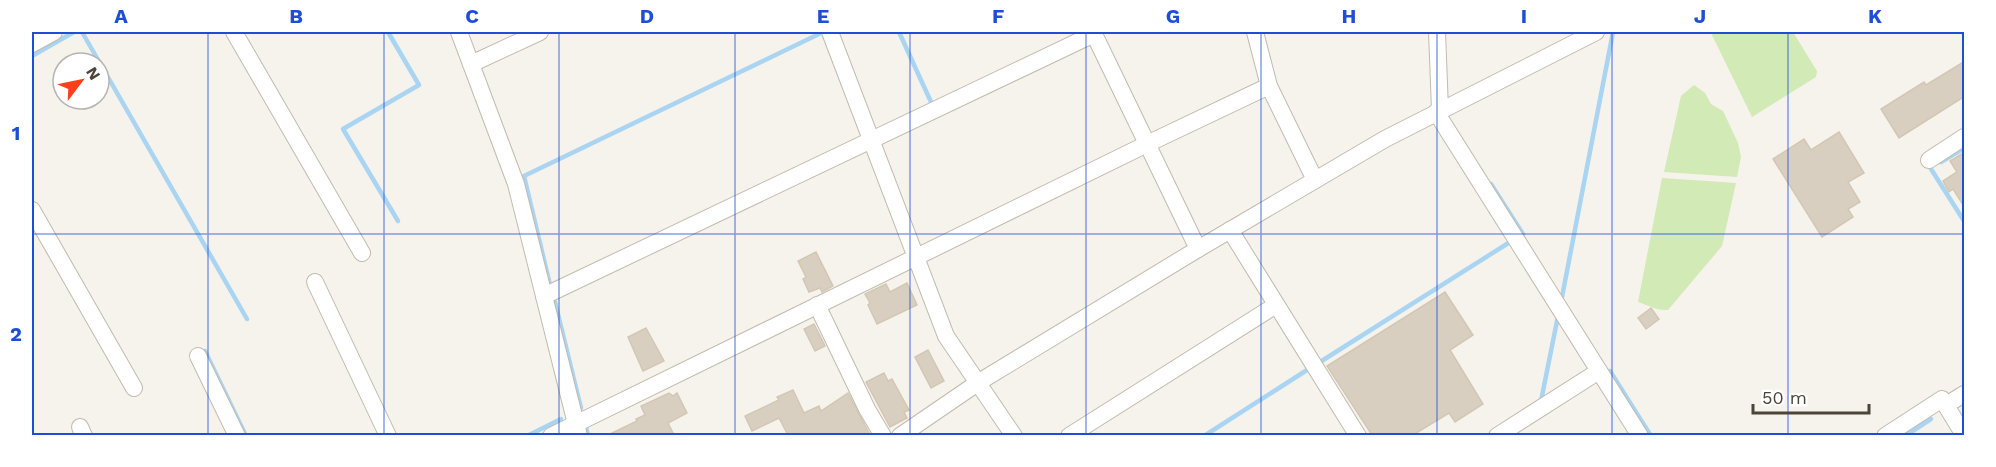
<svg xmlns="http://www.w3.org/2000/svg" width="1996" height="467" font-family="'Work Sans',sans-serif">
<rect width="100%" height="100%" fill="#f6f3ec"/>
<g fill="#d2eab5">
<polygon points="1713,32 1793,32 1817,71 1816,77 1752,117 1711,33"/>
<polygon points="1694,85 1705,93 1711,104 1723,111 1738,143 1741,157 1737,177 1664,172 1681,96"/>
<path d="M1662,178L1736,183L1722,246L1668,310C1657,311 1648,305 1638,302Z"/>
</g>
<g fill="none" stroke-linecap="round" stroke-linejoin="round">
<g stroke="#a9d4f2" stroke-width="4.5">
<polyline points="82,32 247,319"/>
<polyline points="388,32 419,85 343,129 398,221"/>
<polyline points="899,32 931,102"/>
<polyline points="32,56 74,32"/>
<polyline points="1941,162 1961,150"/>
<polyline points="1931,169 1964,221"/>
<polyline points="1491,184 1523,234"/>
<polyline points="550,285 524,176 819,34"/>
<polyline points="1562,297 1613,32"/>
<polyline points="555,302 581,408"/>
<polyline points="205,351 246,436"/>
<polyline points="1320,362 1510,242"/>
<polyline points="1610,371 1651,436"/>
<polyline points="1541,401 1558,316"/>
<polyline points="586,427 588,436"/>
<polyline points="527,436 561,419"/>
<polyline points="1204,436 1307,370"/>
<polyline points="1905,436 1931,419"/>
</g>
</g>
<g fill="#d8cfc1" stroke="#d3c7b4" stroke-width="1.5">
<polygon points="1965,61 1965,96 1899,138 1881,109 1924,82 1926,85"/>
<polygon points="1839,132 1864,173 1848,182 1860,202 1848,209 1853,217 1822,237 1773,159 1804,139 1811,150"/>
<polygon points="1965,152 1965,208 1953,189 1949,192 1943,181 1957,172 1950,161"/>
<polygon points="816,252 833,286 822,292 820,288 809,292 803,279 806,277 798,261"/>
<polygon points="907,283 917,305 877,324 868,305 870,303 865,294 886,284 890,292"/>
<polygon points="1445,292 1473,335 1450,350 1483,404 1455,422 1449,413 1413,435 1372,435 1327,366"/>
<polygon points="1651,308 1659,319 1646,329 1638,318"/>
<polygon points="814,324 825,346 815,351 804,329"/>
<polygon points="646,328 664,361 643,371 628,337"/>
<polygon points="928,350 944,381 931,388 915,357"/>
<polygon points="884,373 888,381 892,379 909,410 904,412 907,418 890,427 866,382"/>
<polygon points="793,390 804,413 819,406 821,411 848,393 870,435 788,435 779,418 752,431 745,416 779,400 777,397"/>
<polygon points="669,393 673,396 677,393 687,413 668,423 674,435 608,435 637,421 636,419 645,415 641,406"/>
</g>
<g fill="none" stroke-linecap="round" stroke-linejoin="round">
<g stroke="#c2bbae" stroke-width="18">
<g id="minor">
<polyline points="234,32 362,253"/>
<polyline points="459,32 516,184 579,436"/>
<polyline points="830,32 946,336 1014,436"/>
<polyline points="1093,32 1198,249"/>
<polyline points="1255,32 1269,86 1315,180"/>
<polyline points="1437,32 1440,110"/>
<polyline points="32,44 54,32"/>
<polyline points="471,64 540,32"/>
<polyline points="1436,112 1640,436"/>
<polyline points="1929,160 1964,137"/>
<polyline points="32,210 134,388"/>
<polyline points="1230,230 1358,436"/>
<polyline points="315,282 388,436"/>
<polyline points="544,296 1094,34"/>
<polyline points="817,305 867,409 883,436"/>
<polyline points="198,356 237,436"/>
<polyline points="1946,405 1964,394"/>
<polyline points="80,427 84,436"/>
<polyline points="551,436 1147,144 1269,86"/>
<polyline points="900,436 979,382 1198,249 1385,139 1596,32"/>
<polyline points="1069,436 1276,305"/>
<polyline points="1497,436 1599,371"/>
<polyline points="1885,436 1942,399 1964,435"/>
</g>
</g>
<use href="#minor" stroke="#fff" stroke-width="16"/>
</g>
<path fill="none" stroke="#1d4ed8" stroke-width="1.5" stroke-opacity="0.55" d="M208,32V436M384,32V436M559,32V436M735,32V436M910,32V436M1086,32V436M1261,32V436M1437,32V436M1612,32V436M1788,32V436M32,234H1964"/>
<rect width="1996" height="467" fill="none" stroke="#ffffff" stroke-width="66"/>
<g transform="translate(81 81) rotate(58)"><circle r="28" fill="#ffffff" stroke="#b7b4b0" stroke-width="1.5"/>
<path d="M0-4.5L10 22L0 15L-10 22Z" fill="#fc3f1d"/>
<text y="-9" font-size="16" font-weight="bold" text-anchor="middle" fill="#4b4439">N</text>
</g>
<path d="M1753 404v9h116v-9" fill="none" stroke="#4b4439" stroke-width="3"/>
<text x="1762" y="404" font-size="18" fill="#4b4439" stroke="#ffffff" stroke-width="4.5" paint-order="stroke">50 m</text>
<rect x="33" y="33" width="1930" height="401" fill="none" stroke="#1d4ed8" stroke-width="2"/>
<g font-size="20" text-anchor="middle" font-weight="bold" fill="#1d4ed8">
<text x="121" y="23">A</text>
<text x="296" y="23">B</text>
<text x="472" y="23">C</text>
<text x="647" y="23">D</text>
<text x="823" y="23">E</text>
<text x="998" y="23">F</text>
<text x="1173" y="23">G</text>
<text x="1349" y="23">H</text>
<text x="1524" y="23">I</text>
<text x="1700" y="23">J</text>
<text x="1875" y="23">K</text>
<text x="16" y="140">1</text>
<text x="16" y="341">2</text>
</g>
</svg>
